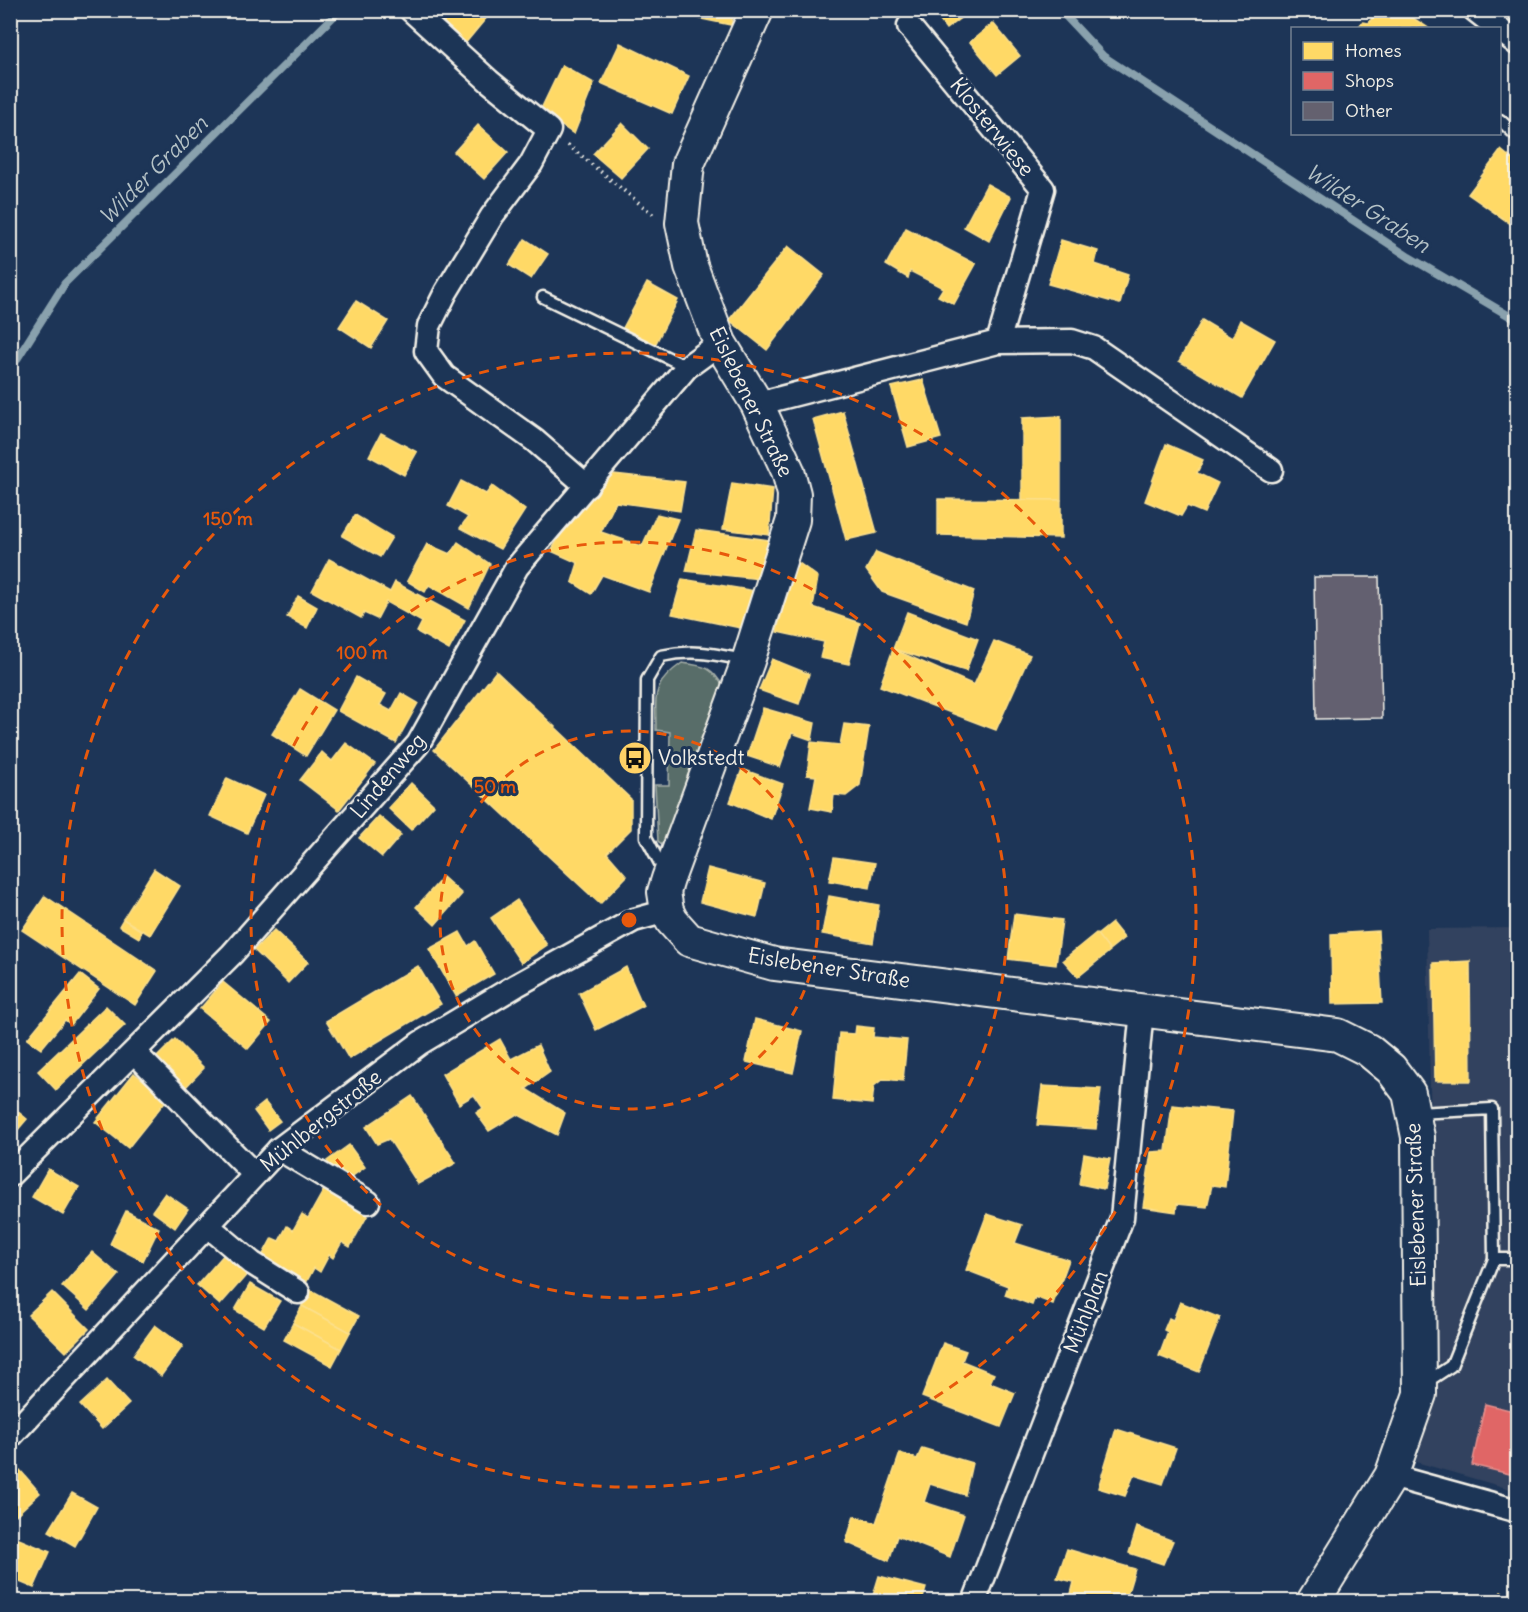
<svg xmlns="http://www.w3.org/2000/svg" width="1528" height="1612" font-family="Delius,sans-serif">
<rect width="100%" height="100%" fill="#1d3557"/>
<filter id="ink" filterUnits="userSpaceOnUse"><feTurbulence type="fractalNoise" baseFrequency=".0167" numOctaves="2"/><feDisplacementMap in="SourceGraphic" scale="12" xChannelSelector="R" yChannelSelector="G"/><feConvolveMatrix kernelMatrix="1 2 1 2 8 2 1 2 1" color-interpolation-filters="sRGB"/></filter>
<g filter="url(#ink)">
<polygon fill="#32425e" points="1517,928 1517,1491 1416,1462 1436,1398 1427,929"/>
<path fill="#586d69" stroke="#a6afa8" stroke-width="1.5" d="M682,663C706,666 712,667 724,688L670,846L663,845L658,841L655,785H669L670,732L656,730C656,694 651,685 682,663Z"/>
<g fill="#ffd966" stroke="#fce08d" stroke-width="1.5">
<polygon points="424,10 493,10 464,45"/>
<polygon points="678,10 734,10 731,25 677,14"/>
<polygon points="932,10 971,10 946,29"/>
<polygon points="1377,10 1401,10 1427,27 1358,28 1362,22 1369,23"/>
<polygon points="993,23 1020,56 997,75 970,42"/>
<polygon points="620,43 689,76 672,114 601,83"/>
<polygon points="562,65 594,83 574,134 540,111"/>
<polygon points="622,123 648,149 621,178 593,154"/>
<polygon points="478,125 508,152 484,179 454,152"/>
<polygon points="1501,150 1518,164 1518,229 1468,194"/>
<polygon points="987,184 1011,197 989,241 964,227"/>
<polygon points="906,228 976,264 954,304 938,296 943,288 910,271 908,278 886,265"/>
<polygon points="525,239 548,254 531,279 509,265"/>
<polygon points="1061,240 1098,251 1095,264 1128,275 1120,304 1048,284"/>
<polygon points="788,246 824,275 767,350 729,320"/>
<polygon points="647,283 678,300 655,345 623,328"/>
<polygon points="356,301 388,321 371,348 339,327"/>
<polygon points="1202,320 1232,338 1240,320 1275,340 1242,398 1179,361"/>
<polygon points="923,380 941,438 908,447 891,387"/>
<polygon points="843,411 877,533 846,540 813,419"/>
<polygon points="1061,416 1061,500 1022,500 1022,418"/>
<polygon points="381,433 417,452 404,475 369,456"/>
<polygon points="1166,444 1203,460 1197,473 1218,483 1204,513 1187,506 1181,516 1145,501"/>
<polygon points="614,474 685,482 680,511 616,502 601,532 642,546 657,514 678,519 649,592 602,575 591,594 572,582 578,563 551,551 580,503"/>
<polygon points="461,481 486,494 492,486 525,510 500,549 460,528 468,517 448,506"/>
<polygon points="732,483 773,489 769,535 723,529"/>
<polygon points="938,499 1061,500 1061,538 938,535"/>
<polygon points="355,515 392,537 380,557 342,536"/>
<polygon points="696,530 769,540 760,579 686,571"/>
<polygon points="458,542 490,564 469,608 429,585 425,592 407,581 427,544 450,554"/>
<polygon points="876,552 974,591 966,622 882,592 866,570"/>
<polygon points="329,559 390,592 395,582 465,620 449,650 417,632 422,622 386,602 377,619 364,613 361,618 312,591"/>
<polygon points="795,560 818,577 813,607 860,623 849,664 820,658 824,642 777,632"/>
<polygon points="682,579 756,591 746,629 672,614"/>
<polygon points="298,596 317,607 307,628 287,617"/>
<polygon points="907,612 978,639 966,671 893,649"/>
<polygon points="994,641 1030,655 996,730 880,686 893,649 974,685"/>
<polygon points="772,659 809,674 799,704 759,690"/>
<polygon points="496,671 631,799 631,829 607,853 627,876 600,904 434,750"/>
<polygon points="356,677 386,694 380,705 391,711 401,693 418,703 396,743 338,711"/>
<polygon points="300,689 334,710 306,756 272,734"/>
<polygon points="763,708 815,723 812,740 792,733 780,767 747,756"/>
<polygon points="844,724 869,727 860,785 846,796 834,795 832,812 810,808 816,776 807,775 811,742 840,745"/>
<polygon points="346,743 375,764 339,810 300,780 322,752 332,761"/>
<polygon points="742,769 783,784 771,819 730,802"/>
<polygon points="227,778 264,795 247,833 210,816"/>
<polygon points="411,783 434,805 411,830 388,808"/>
<polygon points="379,816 401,835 382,857 359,838"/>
<polygon points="834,857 875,863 870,888 829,881"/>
<polygon points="708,868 765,883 757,917 700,902"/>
<polygon points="154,869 180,886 150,935 123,919"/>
<polygon points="443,877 462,894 435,925 416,907"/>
<polygon points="45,896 157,971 135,1005 22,930"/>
<polygon points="829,896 879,905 873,943 822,934"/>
<polygon points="517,900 547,945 521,963 491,918"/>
<polygon points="1014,914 1062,920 1056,965 1008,959"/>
<polygon points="123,919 142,931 139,938 119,926"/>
<polygon points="1112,923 1124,938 1109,950 1097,935"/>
<polygon points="274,930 308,962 288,983 254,950"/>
<polygon points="1378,931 1382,1003 1332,1004 1331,934"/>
<polygon points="460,932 468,946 475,941 494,974 456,996 429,949"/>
<polygon points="1096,933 1110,951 1078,977 1063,960"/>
<polygon points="1470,961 1471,1081 1435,1081 1433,963"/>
<polygon points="418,966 441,1004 349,1059 326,1021"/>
<polygon points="626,967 643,1006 596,1030 579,993"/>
<polygon points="80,974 99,989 71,1025 65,1020 41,1049 27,1039"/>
<polygon points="223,982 271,1022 248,1049 200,1009"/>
<polygon points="106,1006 125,1025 56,1090 38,1071"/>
<polygon points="755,1019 802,1031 793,1073 746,1062"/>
<polygon points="856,1026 874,1028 873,1037 907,1040 903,1081 883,1079 874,1086 872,1104 833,1100 839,1033 855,1034"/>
<polygon points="175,1039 204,1068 184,1089 154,1060"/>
<polygon points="500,1039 511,1059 538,1045 550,1072 526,1089 565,1113 557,1135 517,1114 489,1131 476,1113 483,1108 474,1095 459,1104 442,1074"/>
<polygon points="134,1073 167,1099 128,1148 95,1122"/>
<polygon points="1042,1086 1101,1089 1096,1129 1037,1125"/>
<polygon points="412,1096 456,1163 418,1184 389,1139 377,1144 366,1127"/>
<polygon points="265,1102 280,1121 268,1130 254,1111"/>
<polygon points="10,1105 27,1119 11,1138 10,1137"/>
<polygon points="1172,1105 1233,1111 1225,1187 1212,1185 1207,1207 1177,1204 1176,1212 1143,1207 1151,1152 1166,1151"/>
<polygon points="349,1145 365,1167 343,1183 327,1161"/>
<polygon points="1084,1154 1110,1159 1104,1189 1079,1184"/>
<polygon points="48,1169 79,1187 63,1215 32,1197"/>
<polygon points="326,1186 370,1211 350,1247 342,1242 333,1258 329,1255 320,1272 314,1268 305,1285 260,1260 272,1238 279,1241 287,1226 293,1230 302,1214 308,1218"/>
<polygon points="165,1193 188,1209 175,1228 152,1211"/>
<polygon points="126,1211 159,1228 143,1261 110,1244"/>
<polygon points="987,1214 1022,1225 1015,1243 1069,1260 1053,1304 1035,1297 1032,1305 1005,1295 1008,1286 966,1270"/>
<polygon points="227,1251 250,1271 220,1305 197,1285"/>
<polygon points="92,1252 119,1275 89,1310 62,1286"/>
<polygon points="250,1284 280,1301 264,1327 235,1310"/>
<polygon points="311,1290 359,1316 350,1332 302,1306"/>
<polygon points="52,1292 89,1329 66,1352 28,1315"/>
<polygon points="1180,1302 1220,1318 1199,1372 1159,1356 1168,1332 1164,1330 1169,1318 1173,1320"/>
<polygon points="302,1306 350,1332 341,1349 293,1323"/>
<polygon points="293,1323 341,1349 332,1366 284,1340"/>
<polygon points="155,1325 183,1346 161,1376 133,1355"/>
<polygon points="943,1343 966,1351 962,1361 994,1374 990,1383 1015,1393 1001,1427 922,1397"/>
<polygon points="107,1380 129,1404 102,1429 80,1405"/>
<polygon points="1116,1429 1176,1448 1163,1484 1134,1475 1125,1496 1098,1488"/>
<polygon points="922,1448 972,1463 965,1495 930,1484 924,1502 964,1515 950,1557 897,1536 889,1561 846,1542 854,1516 876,1523 900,1453 917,1459"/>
<polygon points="20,1470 40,1493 16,1515 10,1508 10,1479"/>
<polygon points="72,1493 97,1507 75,1546 49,1531"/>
<polygon points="1137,1527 1173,1541 1163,1564 1129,1553"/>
<polygon points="14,1537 50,1552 34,1588 10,1578 10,1546"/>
<polygon points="1067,1549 1135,1569 1125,1602 1095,1602 1071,1594 1074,1582 1057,1578"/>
<polygon points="879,1576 926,1588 922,1602 871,1602"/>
<polygon points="1501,1592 1518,1596 1518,1602 1497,1602"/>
</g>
<polygon fill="#e06666" stroke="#e6908d" stroke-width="1.5" points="1485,1404 1518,1412 1518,1476 1472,1465"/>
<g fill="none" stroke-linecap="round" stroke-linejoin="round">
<g stroke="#89a1ad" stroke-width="8">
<polyline points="1060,10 1103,56 1409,257 1518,321"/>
<polyline points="1506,10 1511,33"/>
<polyline points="1514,47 1518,65"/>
<polyline points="10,370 65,283 340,10"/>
</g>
</g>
<polygon fill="#64616f" stroke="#f4f1e8" stroke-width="1.5" points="1314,577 1379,577 1382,718 1316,719"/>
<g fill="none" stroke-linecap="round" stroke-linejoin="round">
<g stroke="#f4f1e8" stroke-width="15">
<g id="lane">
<polyline points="1500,120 1518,137"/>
<polyline points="543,297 687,367"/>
<path d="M664,871L646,837L647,680L661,656C692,649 714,654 744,660"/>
<polyline points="1417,1113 1492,1109 1494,1259 1518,1259"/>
<polyline points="1425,1383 1451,1366 1494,1259"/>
</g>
</g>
<g stroke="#f4f1e8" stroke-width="27">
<g id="street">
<polyline points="411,10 489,81 549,130 531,164 492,216 446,292 429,326 426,351 444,376 534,440 587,486"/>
<polyline points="1475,10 1498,28"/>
<polyline points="909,26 1043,189 998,342"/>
<polyline points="1500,30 1518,44"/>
<polyline points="757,404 998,342 1072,341 1094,348 1271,470"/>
<polyline points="134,1052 254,1174"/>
<polyline points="279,1149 368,1202"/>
<polyline points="10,1175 232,954 418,744 517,567 687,367 720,343"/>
<polyline points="208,1226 252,1263 298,1292"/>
<polyline points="10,1437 279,1149 420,1043 517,985 634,920 667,911"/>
<polyline points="1391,1476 1518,1511"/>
<polyline points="974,1602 1122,1218 1142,1010"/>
</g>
</g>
<g stroke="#f4f1e8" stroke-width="36">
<polyline id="secondary" points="757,10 688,164 682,223 691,266 720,343 757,404 788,471 794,494 793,520 748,661 668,879 664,892 667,911 672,921 689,940 774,964 1338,1035 1368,1050 1391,1069 1409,1093 1418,1137 1420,1394 1391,1476 1313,1602"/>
</g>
<polyline stroke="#f4f1e8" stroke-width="4" stroke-dasharray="1.5 4.5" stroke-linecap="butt" points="568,145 655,216"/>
<use href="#lane" stroke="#1d3557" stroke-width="10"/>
<use href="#street" stroke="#1d3557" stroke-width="22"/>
<use href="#secondary" stroke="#1d3557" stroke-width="32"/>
</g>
</g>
<g fill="none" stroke="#e8590c" stroke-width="3" stroke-dasharray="10 8">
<circle cx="629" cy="920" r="189"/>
<circle cx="629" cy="920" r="378"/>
<circle cx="629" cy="920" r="567"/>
</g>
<defs>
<g id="bus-disc" transform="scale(1.725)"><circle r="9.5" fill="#ffd166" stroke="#1d3557"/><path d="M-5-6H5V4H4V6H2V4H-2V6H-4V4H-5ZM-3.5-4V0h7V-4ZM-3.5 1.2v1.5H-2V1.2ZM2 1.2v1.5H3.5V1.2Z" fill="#111"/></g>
</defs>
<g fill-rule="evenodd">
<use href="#bus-disc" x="635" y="758"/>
</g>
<g text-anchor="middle" stroke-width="6" stroke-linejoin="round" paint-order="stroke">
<g font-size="21" fill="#f4f1e8" stroke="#1d3557">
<text transform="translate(992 127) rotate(51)" y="7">Klosterwiese</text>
<text transform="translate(751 402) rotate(64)" y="7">Eislebener Straße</text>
<text transform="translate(388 776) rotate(-50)" y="7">Lindenweg</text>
<text transform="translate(829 968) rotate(9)" y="7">Eislebener Straße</text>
<text transform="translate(321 1121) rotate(-39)" y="7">Mühlbergstraße</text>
<text transform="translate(1416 1205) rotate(-92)" y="7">Eislebener Straße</text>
<text transform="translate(1086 1312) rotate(-69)" y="7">Mühlplan</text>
</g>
<g font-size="21" fill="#f4f1e8" stroke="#1d3557" text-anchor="start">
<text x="658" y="765">Volkstedt</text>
</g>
<g font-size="22" font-style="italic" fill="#b5c2c6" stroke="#1d3557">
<text transform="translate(153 170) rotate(-45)" y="8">Wilder Graben</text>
<text transform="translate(1368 208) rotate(33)" y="8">Wilder Graben</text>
</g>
</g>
<circle cx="629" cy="920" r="9" fill="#e8590c" stroke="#1d3557" stroke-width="3"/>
<g font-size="18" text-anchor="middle" font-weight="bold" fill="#e8590c" stroke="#1d3557" stroke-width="6" stroke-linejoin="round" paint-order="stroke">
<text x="228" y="525">150 m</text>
<text x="362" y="659">100 m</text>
<text x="495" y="793">50 m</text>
</g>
<rect width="1528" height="1612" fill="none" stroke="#1d3557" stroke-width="36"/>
<rect x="18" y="18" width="1492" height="1576" fill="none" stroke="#f4f1e8" stroke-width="2" filter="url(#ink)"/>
<rect x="1291" y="27" width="210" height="108" fill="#1d3557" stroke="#738091" stroke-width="1.5"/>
<rect x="1303" y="42" width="30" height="18" fill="#ffd966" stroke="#738091" stroke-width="1.5"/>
<text x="1345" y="57" font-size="18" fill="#f4f1e8">Homes</text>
<rect x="1303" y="72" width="30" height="18" fill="#e06666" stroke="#738091" stroke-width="1.5"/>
<text x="1345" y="87" font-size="18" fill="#f4f1e8">Shops</text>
<rect x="1303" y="102" width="30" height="18" fill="#64616f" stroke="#738091" stroke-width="1.5"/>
<text x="1345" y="117" font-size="18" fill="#f4f1e8">Other</text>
</svg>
